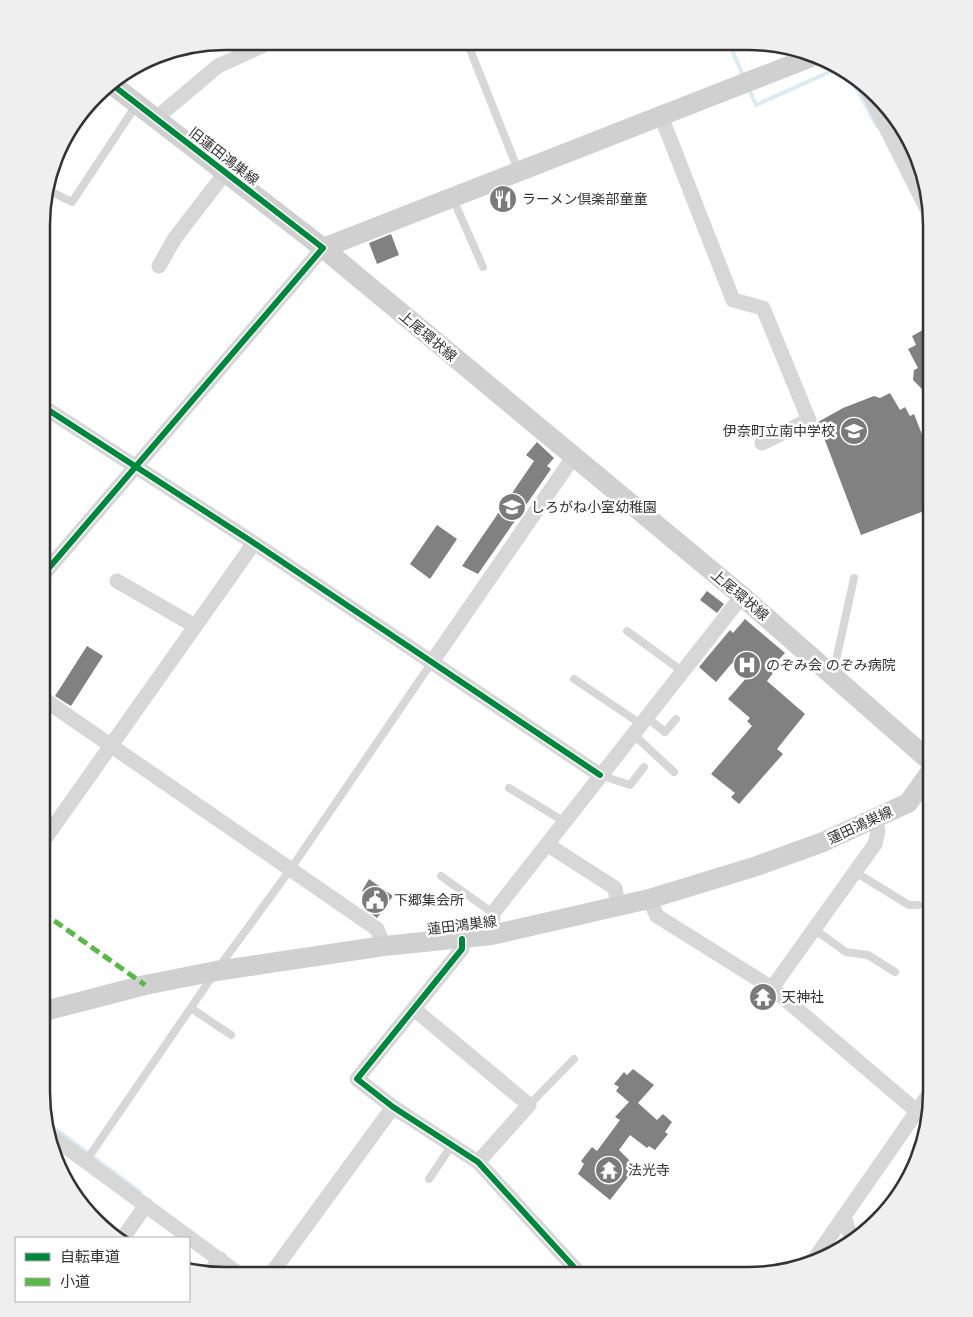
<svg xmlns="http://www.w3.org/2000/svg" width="973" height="1317" font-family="'Noto Sans','Noto Sans JP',sans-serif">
<rect width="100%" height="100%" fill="#fff"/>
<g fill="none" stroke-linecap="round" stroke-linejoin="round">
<g stroke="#dbebf2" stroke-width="4">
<polyline points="729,43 744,78"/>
<polyline points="849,74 877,126"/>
<polyline points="749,89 756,105 836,69"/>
<polyline points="927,218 932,227"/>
<polyline points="49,1124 140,1192"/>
</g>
</g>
<g fill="#818181">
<polygon points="507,189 513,203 499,209 493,194"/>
<polygon points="391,234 399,255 377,264 369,243"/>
<polygon points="932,325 932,384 922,389 913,380 914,370 918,368 908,349 916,345 912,336"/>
<polygon points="890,393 900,410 905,407 910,416 914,414 932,460 932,508 861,535 818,422 843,408 874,396 880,398"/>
<polygon points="537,442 554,458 547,466 551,469 478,574 462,566 534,461 526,455"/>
<polygon points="437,525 457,539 430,579 410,564"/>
<polygon points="707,591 724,604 717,613 700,600"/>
<polygon points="745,619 785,653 769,670 773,673 767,681 805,714 777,749 783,754 739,804 731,797 735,793 711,774 752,726 747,721 750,718 728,699 748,676 732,663 716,682 699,667 730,630 733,633"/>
<polygon points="87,646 103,656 71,706 55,696"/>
<polygon points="369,879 393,896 377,918 363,908 371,896 362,891"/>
<polygon points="633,1069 654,1085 638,1103 657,1120 663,1114 672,1122 665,1132 668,1134 655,1150 649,1146 647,1148 630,1135 619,1150 636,1167 610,1200 578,1174 584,1164 581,1161 592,1147 597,1151 620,1120 615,1117 629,1102 616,1091 619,1087 614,1084 624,1072 627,1075"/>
</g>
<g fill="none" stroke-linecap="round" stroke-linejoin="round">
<g stroke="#d7d7d7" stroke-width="8">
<polyline points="467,42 518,170"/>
<polyline points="453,199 483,267"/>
<polyline points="43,201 52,192 72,202 137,104"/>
<polyline points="627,631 682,671"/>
<polyline points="833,674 854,578"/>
<polyline points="574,679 641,724"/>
<polyline points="646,717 665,732 676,719"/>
<polyline points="633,734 674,772"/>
<polyline points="600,775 630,785 644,767"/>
<polyline points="509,788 565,822"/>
<polyline points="855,872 909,905 918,905"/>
<polyline points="441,876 493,913"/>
<polyline points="814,929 846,952 868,955 895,972"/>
<polyline points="191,1008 231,1035"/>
<polyline points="529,1105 574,1059"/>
<polyline points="86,1161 216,971 290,870 432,662"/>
<polyline points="429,1179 452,1145"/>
</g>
<g stroke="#d7d7d7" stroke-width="15">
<polyline points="865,86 929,213"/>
<polyline points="661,116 733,300 763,308 809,420 762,443"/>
<polyline points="155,119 218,66 273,41"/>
<polyline points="159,266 175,238 225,173"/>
<polyline points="42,406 254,543 600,775"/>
<polyline points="42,576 323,248"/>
<polyline points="117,581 195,626"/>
<polyline points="432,662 574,456"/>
<polyline points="42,698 377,929 384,946"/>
<polyline points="42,843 254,543"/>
<polyline points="548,845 615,888 618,907"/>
<polyline points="649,899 657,916 772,988 926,1119"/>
<polyline points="492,935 493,913 742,596"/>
<polyline points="462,939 462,949 357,1079 393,1107 478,1162 581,1275"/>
<polyline points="772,988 875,844 878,831 875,817"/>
<polyline points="414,1009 529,1105 478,1162"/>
<polyline points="51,1136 239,1274"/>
<polyline points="844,1216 851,1238"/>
<polyline points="123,1238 146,1205"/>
<polyline points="813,1261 931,1091"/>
<polyline points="209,1274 220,1259"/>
<polyline points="271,1274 393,1107"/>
</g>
<g stroke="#d0d0d0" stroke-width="20">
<polyline points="110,83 323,248 742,596 931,762"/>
<polyline points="323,248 809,58"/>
<polyline points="41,1012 145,985 216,971 384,946 492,935 649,899 757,866 823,842 908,803 931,771"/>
</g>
<polyline stroke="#58b947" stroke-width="5" stroke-dasharray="10 5" stroke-linecap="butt" points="42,912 145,985"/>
<g stroke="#fff" stroke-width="9">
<g id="cycleway">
<polyline points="42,406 254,543 600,775"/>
<polyline points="42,576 323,248 110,83"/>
<polyline points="462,939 462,949 357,1079 393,1107 478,1162 581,1275"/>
</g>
</g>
<use href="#cycleway" stroke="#00873e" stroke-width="6"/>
</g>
<defs>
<g id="restaurant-disc" transform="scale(1.4375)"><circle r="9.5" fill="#7a7a7a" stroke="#fff"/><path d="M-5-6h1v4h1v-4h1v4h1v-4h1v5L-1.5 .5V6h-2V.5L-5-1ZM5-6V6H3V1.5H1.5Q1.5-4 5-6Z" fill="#fff"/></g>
<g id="school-disc" transform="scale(1.4375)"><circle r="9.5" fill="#7a7a7a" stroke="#fff"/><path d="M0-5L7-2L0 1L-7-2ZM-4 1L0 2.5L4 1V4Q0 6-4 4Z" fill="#fff"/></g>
<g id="hospital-disc" transform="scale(1.4375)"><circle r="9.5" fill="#7a7a7a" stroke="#fff"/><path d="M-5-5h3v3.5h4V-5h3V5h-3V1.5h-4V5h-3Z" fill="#fff"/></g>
<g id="civic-disc" transform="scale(1.4375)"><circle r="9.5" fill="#7a7a7a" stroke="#fff"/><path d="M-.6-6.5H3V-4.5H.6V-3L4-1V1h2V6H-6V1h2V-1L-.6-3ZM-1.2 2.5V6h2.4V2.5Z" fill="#fff"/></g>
<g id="temple-disc" transform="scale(1.4375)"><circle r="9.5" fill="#7a7a7a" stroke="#fff"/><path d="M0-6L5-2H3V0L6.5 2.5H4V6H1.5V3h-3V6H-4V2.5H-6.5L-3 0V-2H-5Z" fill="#fff"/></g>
</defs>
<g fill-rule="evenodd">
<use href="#restaurant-disc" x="503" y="199"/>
<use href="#school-disc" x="854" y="431"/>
<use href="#school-disc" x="512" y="507"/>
<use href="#hospital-disc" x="747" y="665"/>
<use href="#civic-disc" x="375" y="900"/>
<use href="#temple-disc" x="763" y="997"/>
<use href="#temple-disc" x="609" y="1170"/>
</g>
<g text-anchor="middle" stroke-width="5" stroke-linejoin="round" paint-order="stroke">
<g font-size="14" fill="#333" stroke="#fff">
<text transform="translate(224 156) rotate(38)" y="5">旧蓮田鴻巣線</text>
<text transform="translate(428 336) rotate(40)" y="5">上尾環状線</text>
<text transform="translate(740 595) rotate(40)" y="5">上尾環状線</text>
<text transform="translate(860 825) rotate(-25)" y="5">蓮田鴻巣線</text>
<text transform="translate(462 925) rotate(-7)" y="5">蓮田鴻巣線</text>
</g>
<g font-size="14" fill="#333" stroke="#fff" text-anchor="start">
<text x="522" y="204">ラーメン倶楽部童童</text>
<text x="835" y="436" text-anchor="end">伊奈町立南中学校</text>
<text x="531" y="512">しろがね小室幼稚園</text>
<text x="766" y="670">のぞみ会 のぞみ病院</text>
<text x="394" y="905">下郷集会所</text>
<text x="782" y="1002">天神社</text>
<text x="628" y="1175">法光寺</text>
</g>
</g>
<path d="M0 0H973V1317H0ZM225 50H748A175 175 0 0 1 923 225V1092A175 175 0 0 1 748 1267H225A175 175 0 0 1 50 1092V225A175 175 0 0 1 225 50Z" fill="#efefef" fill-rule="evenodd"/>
<path fill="none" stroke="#333" stroke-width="2.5" d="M225 50H748A175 175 0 0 1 923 225V1092A175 175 0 0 1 748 1267H225A175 175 0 0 1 50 1092V225A175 175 0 0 1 225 50Z"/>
<rect x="15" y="1237" width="175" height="65" fill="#ffffff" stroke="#adadad"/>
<rect x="25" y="1253" width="25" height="8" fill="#00873e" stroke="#adadad"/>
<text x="60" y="1262" font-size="15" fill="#333333">自転車道</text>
<rect x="25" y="1278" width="25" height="8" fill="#58b947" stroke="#adadad"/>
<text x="60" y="1287" font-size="15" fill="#333333">小道</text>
</svg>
